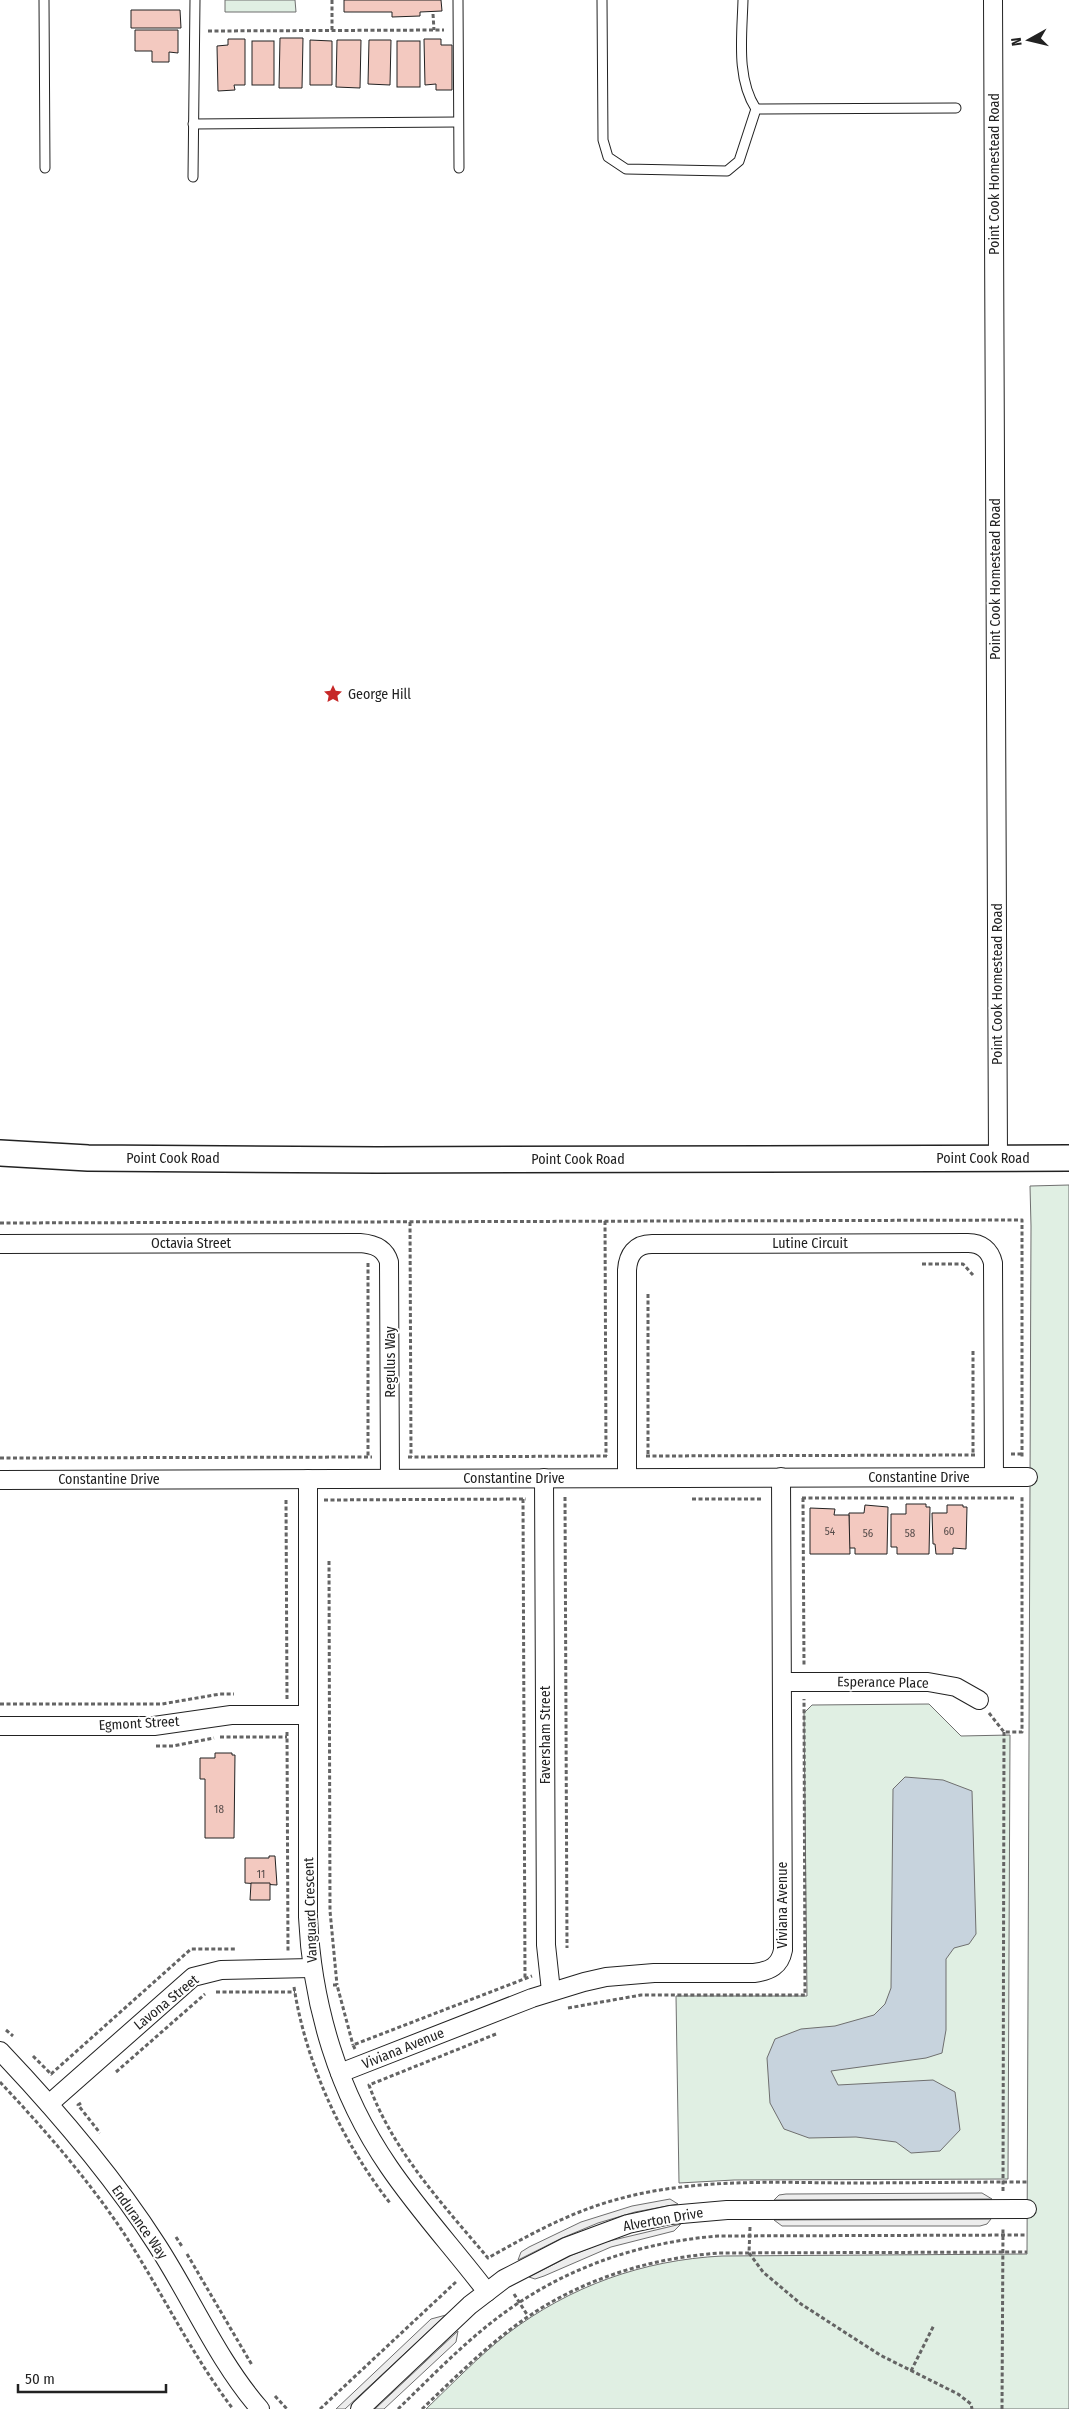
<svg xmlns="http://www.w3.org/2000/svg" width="1069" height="2409" font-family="'Fira Sans Condensed',sans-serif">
<rect width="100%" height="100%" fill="#fff"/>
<g fill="#e0efe3" stroke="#6f6f6f">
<polygon points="225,0 295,0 296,12 225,12"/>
<path d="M1069,1185V2409H426C452,2384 478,2357 507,2334C570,2286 643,2260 722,2256L1027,2254L1031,1226L1030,1186Z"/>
<polygon points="929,1704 961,1736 1010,1735 1008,2179 734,2180 679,2183 676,1996 807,1996 804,1713 812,1705"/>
</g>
<g fill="#ededed" stroke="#6f6f6f">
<polygon points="982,2193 992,2199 774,2200 779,2195 786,2194"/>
<polygon points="670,2199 678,2204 635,2212 598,2223 562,2238 518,2260 521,2252 529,2247 581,2222 632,2206"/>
<polygon points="991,2219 987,2224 980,2226 782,2226 774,2220"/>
<polygon points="681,2224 674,2231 611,2247 544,2276 535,2279 529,2277 572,2255 605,2242"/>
<polygon points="446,2315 345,2409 336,2409 431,2319"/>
<polygon points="458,2331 456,2342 384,2409 375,2409"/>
</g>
<polygon fill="#c7d3dd" stroke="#6f6f6f" points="905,1777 943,1780 972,1791 976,1934 969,1944 954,1948 946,1959 946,2030 942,2053 926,2058 831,2071 838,2085 933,2080 955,2092 960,2130 940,2151 911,2153 896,2142 856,2137 809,2138 784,2129 770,2103 767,2058 775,2039 801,2029 835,2026 874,2015 885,2004 891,1988 893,1789"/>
<g fill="#f3c9c0" stroke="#222">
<polygon points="344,0 441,0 442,11 420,12 420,16 392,17 392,12 344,12"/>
<polygon points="131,10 180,10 181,28 131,28"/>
<polygon points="135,30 178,30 178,53 169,52 169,62 152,62 152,51 135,51"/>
<polygon points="280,38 303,38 302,88 279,88"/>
<polygon points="228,39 245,39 245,85 234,85 235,90 218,91 217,46 228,45"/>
<polygon points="424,39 441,39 441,45 452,45 452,90 436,90 436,84 425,85"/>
<polygon points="310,40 332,41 332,85 310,85"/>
<polygon points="337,40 361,40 360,88 336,87"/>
<polygon points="369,40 391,40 390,85 368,84"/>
<rect x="252" y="41" width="22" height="44"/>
<rect x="397" y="41" width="23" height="46"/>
<polygon points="906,1504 926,1504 926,1507 930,1507 929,1554 897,1554 897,1547 891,1547 891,1514 906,1514"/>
<polygon points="865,1505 888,1507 887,1554 855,1554 855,1548 849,1548 849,1513 864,1513"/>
<polygon points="947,1505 963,1505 963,1507 967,1507 966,1549 953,1548 953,1554 936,1554 935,1544 933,1544 932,1513 947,1513"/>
<polygon points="810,1508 835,1509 834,1515 849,1515 850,1554 810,1554"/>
<polygon points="215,1753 232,1753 232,1755 235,1755 234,1838 205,1838 205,1779 200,1779 200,1758 215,1758"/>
<polygon points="269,1856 275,1856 277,1885 245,1883 245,1858 269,1858"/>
<polygon points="251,1883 270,1883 270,1900 250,1900"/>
</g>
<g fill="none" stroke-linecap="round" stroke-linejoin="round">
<g stroke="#222" stroke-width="11">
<g id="lane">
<polyline points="44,0 45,168"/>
<polyline points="458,0 459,168"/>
<polyline points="602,0 603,140 608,157 626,169 727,171 739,161 756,109 956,108"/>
<path d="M743,0C742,36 736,78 756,109"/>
<polyline points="193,124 458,122"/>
<polyline points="193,177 195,0"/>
</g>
</g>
<g stroke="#222" stroke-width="20">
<g id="street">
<polyline points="993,0 998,1158"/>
<path d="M0,1244L360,1243C374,1244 385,1248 389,1262L390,1478"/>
<path d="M627,1477V1270C628,1255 635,1244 652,1244L968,1243C981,1243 990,1250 993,1263L994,1477"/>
<polyline points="544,1478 546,1945 551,1991"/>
<path d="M308,1479V1917C312,2005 338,2093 389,2167C419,2211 455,2250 487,2292"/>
<polyline points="0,1480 1028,1477"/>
<polyline points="782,1682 928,1682 956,1687 979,1700"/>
<polyline points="0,1726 154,1726 231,1715 308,1715"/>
<path d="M0,2051C57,2111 112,2175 157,2245C192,2299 218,2361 260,2409"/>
<path d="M340,2073L532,1998L584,1982L606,1977L654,1973H754C770,1971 780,1966 783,1950L781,1477"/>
<polyline points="49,2104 193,1977 221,1970 311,1968"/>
<polyline points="360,2409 470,2305 504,2279 566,2247 628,2224 670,2215 727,2210 1027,2209"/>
</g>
</g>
<g stroke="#222" stroke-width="28">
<polyline id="secondary" points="0,1153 88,1158 377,1160 1069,1158"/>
</g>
<g stroke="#646464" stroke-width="3" stroke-dasharray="4 2.5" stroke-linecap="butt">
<polyline points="332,0 332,31"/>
<polyline points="433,14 434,30"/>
<polyline points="208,31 444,30"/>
<polyline points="605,1221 606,1456"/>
<polyline points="410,1222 411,1457"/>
<polyline points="0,1223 1022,1220 1022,1459"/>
<polyline points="368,1263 368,1457"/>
<polyline points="922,1264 963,1264 973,1275"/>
<polyline points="648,1294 648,1456"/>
<polyline points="973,1351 973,1456"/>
<polyline points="1011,1454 1022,1454"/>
<polyline points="646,1456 977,1455"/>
<polyline points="408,1457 609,1456"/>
<polyline points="0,1458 372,1457"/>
<polyline points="565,1497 567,1948"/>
<polyline points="802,1498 1016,1498"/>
<polyline points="803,1498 804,1665"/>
<polyline points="523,1499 525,1979"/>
<polyline points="692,1499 763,1499"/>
<polyline points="324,1500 526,1499"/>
<polyline points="329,1561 330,1911 337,1985"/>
<polyline points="287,1699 286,1500 288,1500"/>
<polyline points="0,1704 162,1704 220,1694 234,1694"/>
<polyline points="989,1713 1004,1732 1022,1732 1022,1495"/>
<polyline points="287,1732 288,1951"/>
<polyline points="220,1737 287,1737"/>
<polyline points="156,1746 173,1746 214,1738"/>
<polyline points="333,1985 337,1985 353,2045"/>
<path d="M294,1987C306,2064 342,2142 390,2203"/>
<polyline points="216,1992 295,1992"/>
<polyline points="568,2008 641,1995 805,1995 804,1699"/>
<polyline points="6,2030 13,2036"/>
<path d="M496,2034L369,2085C392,2150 444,2206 488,2258C527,2236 565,2215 608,2202C683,2179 763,2182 841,2183C903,2183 965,2182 1027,2182"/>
<polyline points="355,2049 353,2045 532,1976"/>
<polyline points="33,2056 52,2075"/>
<polyline points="116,2072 205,1994"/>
<polyline points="51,2074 191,1949 235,1949"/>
<path d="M0,2082C44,2129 87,2178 123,2232C161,2290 191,2354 233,2409"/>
<polyline points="81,2103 78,2105 100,2133"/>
<polyline points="1003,2191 1004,1732"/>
<polyline points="750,2227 749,2253 763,2272 801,2304 880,2355 958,2394 971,2404 972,2409"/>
<polyline points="176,2237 183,2248"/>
<polyline points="187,2254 252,2365"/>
<polyline points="514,2294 528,2316"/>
<polyline points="911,2371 934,2325"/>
<polyline points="275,2396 287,2409"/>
<polyline points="320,2409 457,2281"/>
<path d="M398,2409C427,2381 456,2351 487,2326C555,2271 633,2243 718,2236L1027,2235"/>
<path d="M422,2409C456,2377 490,2342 529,2316C585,2278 652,2258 719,2253L1027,2252"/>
<polyline points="1002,2409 1003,2227"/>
</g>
<use href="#lane" stroke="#fff" stroke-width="9"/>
<use href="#street" stroke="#fff" stroke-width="18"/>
<use href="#secondary" stroke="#fff" stroke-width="25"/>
</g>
<defs>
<g id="sight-bare" transform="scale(1.5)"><path d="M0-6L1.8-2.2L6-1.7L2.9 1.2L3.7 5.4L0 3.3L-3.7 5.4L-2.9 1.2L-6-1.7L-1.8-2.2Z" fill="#c62828" stroke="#fff" stroke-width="2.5" paint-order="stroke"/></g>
</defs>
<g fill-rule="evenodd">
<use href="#sight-bare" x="333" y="694"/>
</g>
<g text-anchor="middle" stroke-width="4" stroke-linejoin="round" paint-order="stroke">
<g font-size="11" fill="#564c4a">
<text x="830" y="1535">54</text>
<text x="949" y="1535">60</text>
<text x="868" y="1537">56</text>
<text x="910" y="1537">58</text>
<text x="219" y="1813">18</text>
<text x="261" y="1878">11</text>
</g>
<g font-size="14" fill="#222" stroke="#fff">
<text transform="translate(994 174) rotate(-90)" y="5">Point Cook Homestead Road</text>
<text transform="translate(995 579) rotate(-90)" y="5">Point Cook Homestead Road</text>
<text transform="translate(997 984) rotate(-90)" y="5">Point Cook Homestead Road</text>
<text x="173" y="1163">Point Cook Road</text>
<text x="983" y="1163">Point Cook Road</text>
<text x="578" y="1164">Point Cook Road</text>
<text x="191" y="1248">Octavia Street</text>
<text x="810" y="1248">Lutine Circuit</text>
<text transform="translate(390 1362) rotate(-90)" y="5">Regulus Way</text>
<text x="919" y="1482">Constantine Drive</text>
<text x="514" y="1483">Constantine Drive</text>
<text x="109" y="1484">Constantine Drive</text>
<text transform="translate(883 1682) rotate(1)" y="5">Esperance Place</text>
<text transform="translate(139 1723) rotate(-3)" y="5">Egmont Street</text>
<text transform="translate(545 1735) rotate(-90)" y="5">Faversham Street</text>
<text transform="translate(782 1905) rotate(-90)" y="5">Viviana Avenue</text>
<text transform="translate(310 1910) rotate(-92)" y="5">Vanguard Crescent</text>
<text transform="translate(166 2002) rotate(-39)" y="5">Lavona Street</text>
<text transform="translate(403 2048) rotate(-22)" y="5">Viviana Avenue</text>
<text transform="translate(663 2219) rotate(-10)" y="5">Alverton Drive</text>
<text transform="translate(140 2222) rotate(55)" y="5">Endurance Way</text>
</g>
<g font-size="14" fill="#222" stroke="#fff" text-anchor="start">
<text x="348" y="699">George Hill</text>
</g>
</g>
<g transform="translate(1029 40) rotate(262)" stroke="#ffffff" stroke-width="4" paint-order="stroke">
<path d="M0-4L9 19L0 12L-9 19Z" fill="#222222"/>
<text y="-8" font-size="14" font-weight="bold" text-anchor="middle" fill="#222222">N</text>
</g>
<path d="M18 2384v8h148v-8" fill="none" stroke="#222222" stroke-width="2.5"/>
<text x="25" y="2384" font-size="15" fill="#222222" stroke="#ffffff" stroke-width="4" paint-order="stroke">50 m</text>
</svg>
